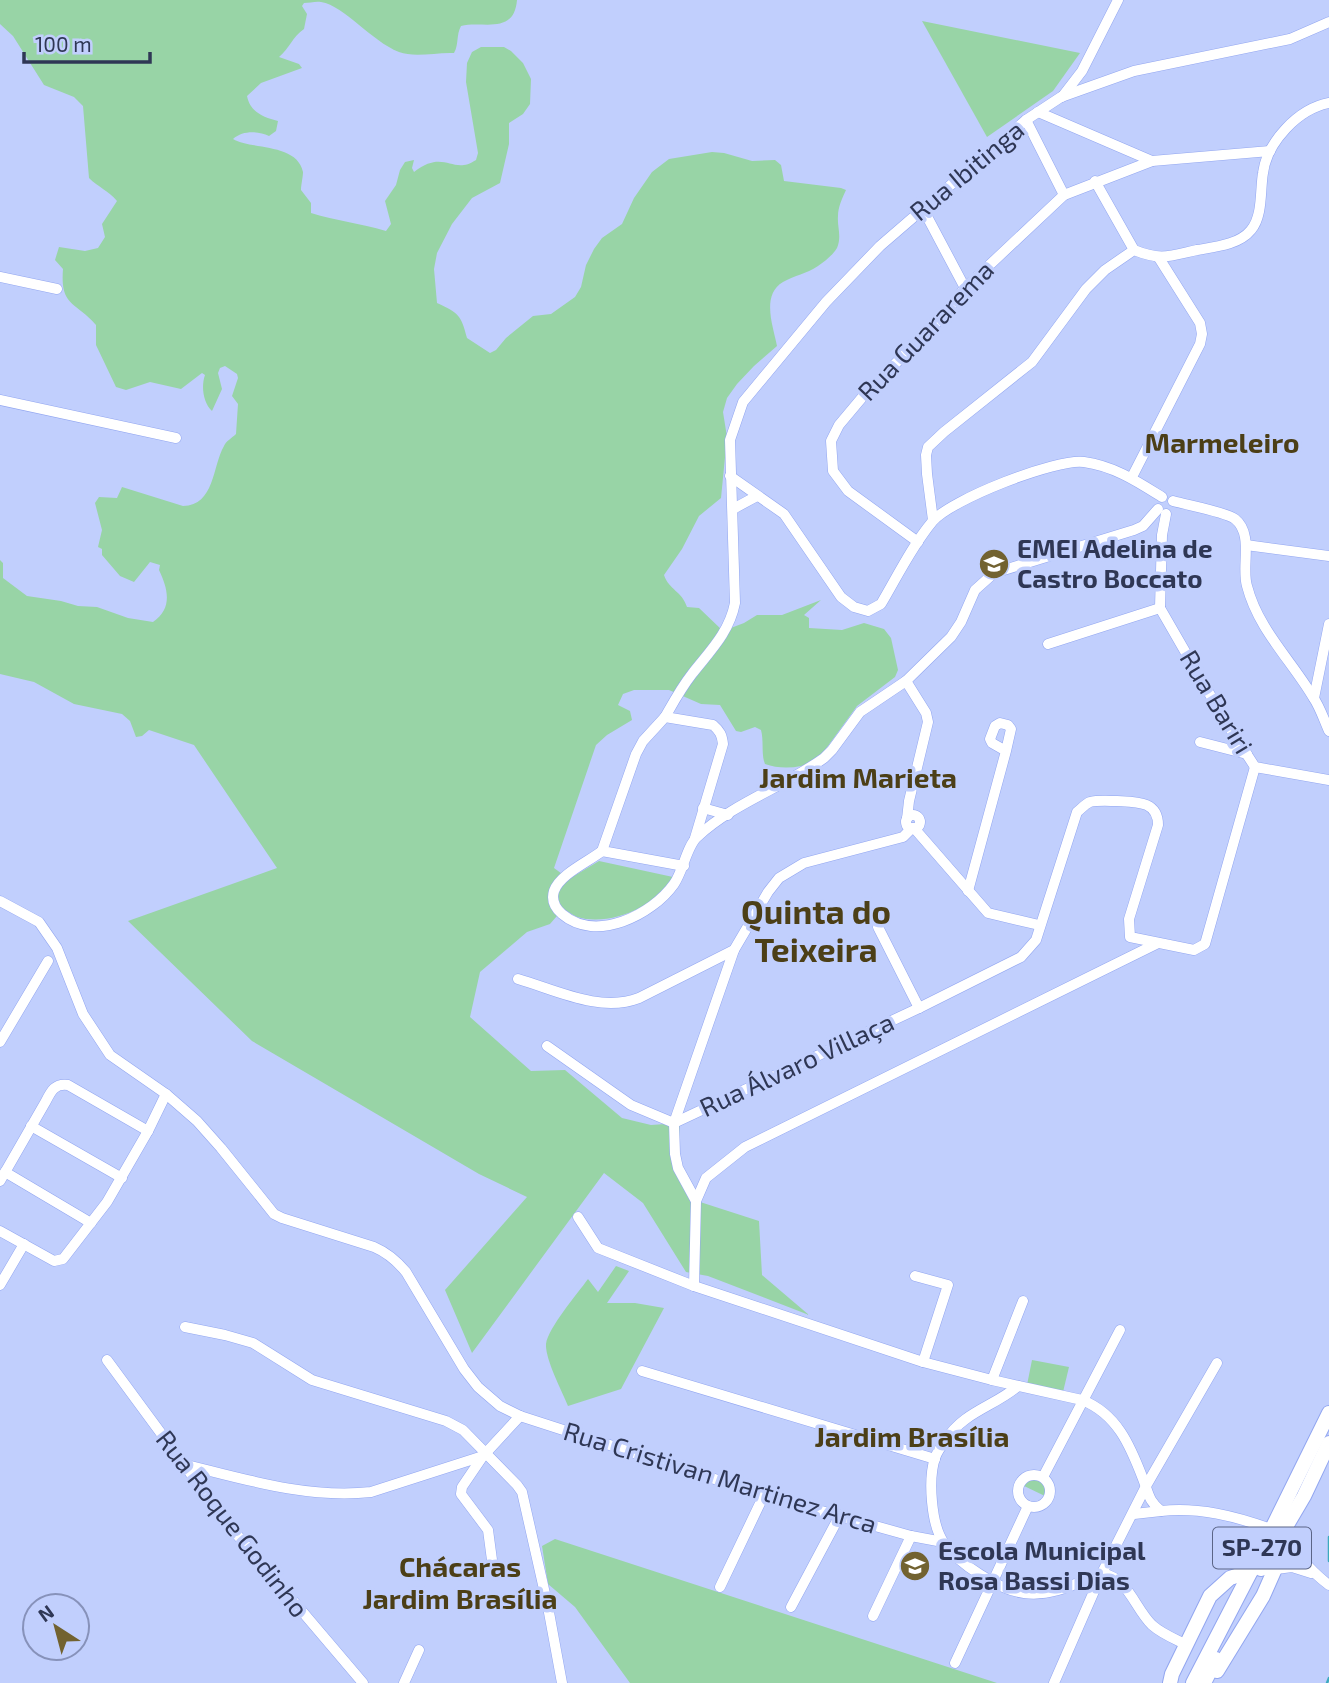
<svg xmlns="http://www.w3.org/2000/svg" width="1329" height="1683" font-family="'Exo 2',sans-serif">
<rect width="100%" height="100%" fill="#c1cffd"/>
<g fill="#98d4a6">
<path d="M0,0H517C514,36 482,20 461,26C456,35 459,44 454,53C437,52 415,58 399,52C371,41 345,6 321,2C316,1 309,3 304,3L302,6L307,14L304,29C293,36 289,49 279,57L299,64L302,68L261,83L247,96C250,112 263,117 278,121L276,131L269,136C258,131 243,130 233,139C252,150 297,143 303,172C303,177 301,185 301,190L311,203V213C336,221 360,223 386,231L391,224L385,201L396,185L400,170L405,162L414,160L412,168L414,172C445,148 452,176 476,160L478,153L466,82L467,63L472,52L481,47H504L511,51L523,63L531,79L530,104L523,114L509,123V144L500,183L472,198L452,224L437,253L434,269L437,303C459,313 461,315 467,338L490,353L496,350L506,338L533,316L551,314L575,297L581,287L586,265L594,249L602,238L622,224L634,198L652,172L669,159L712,152L724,153L752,161L775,160L781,165L784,181L841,188L846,190C842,199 838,207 838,216C837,227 842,236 837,248C832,256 825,261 818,266C806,274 795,275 783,282C761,295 773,326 777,346L754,366L737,384L727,398L723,412L727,437L721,498L699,516L682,549L664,575C669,590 682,591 687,607L699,608L723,631L744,623L757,615H782L821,600L804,615L809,618V628L842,630L864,623L884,629L891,638L898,670L895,677L857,706L817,761C802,768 781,770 765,764C761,754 764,741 761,730L755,727L741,732L736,731L720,705L701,704L669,690H634L623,694L618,705L630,711L632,720L607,735L596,745L554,868L569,879L599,861L673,877C658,906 610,927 577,917C573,915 567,911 563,909L550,924L527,932L480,972L470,1017L531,1071L565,1070L622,1118L651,1125L680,1123V1168L697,1201L759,1221L762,1275L809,1315L708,1276L686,1272L643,1203L604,1173L472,1353L445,1290L527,1197L479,1174L252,1041L128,921L277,868L194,745L149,730L142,736L136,737L130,721L122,714L74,704L34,682L0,674V560L3,563V578L27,596L61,601L78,606L97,607L128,618L153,622C173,608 168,589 159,570L160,565L150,562L134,582L120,576L102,555V549L98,547L102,530L95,503L99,497L117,498L122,487L183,506C215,505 212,467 224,446C226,441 232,438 236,434L238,404L232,396L238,378L237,374L225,366L220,368L218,373L222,389L212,411C203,403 201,386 205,375L202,373L181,389L150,382L126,390L116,387L96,345V325C75,301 60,307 63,269L55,260L59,247L85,251L98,248L105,237L102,224L117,201C109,191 98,187 89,178L83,106L74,97L44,85L13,36L0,24Z"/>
<polygon points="922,21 1080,53 1053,91 987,137"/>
<path d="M616,1266L629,1271L607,1303H635L664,1308L621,1389L568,1406C562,1391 545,1359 546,1344C548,1328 578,1293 588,1279L598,1292Z"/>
<polygon points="1032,1360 1069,1367 1063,1392 1027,1385"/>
<path d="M1038,1477C1046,1481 1052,1488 1047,1497L1022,1485L1029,1478Z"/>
<polygon points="555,1539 997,1683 630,1683 575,1607 548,1584 542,1546"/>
</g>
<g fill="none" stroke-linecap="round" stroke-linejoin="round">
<g stroke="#3daabe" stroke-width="2.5">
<polyline points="1329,1537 1329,1561"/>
<polyline points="1327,1683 1329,1678"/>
</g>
<g stroke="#92a6f0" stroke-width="11">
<g id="minor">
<polyline points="1062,97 1082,71 1118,0"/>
<polyline points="1038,112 1152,161 1270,151"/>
<polyline points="1026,120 1064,195"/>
<polyline points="1095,181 1134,250"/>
<polyline points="922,207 965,288"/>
<polyline points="0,277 57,289"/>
<polyline points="0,400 176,438"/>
<path d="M730,476L784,514L841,597L854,607L868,611L881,604C897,577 912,546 932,522C949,500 1057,458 1084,462C1114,466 1138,482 1162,497"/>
<polyline points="1132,477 1200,344 1202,334 1200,323 1159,258"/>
<path d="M1173,501C1187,505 1226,512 1235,519C1254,534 1241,567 1247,586C1258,629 1291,660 1313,697C1320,707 1324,720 1329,731"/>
<polyline points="733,509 757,496"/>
<path d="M933,520L927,474L926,455L928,447L944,432L1032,362L1086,289L1105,270L1134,250C1161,261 1170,256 1197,250C1214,247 1239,245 1251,230C1263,216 1260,190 1263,173C1267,142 1298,109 1329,103"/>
<polyline points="918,542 848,491 833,471 831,441 839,425 865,394 939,320 965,288 1064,195 1152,161"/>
<polyline points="1246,545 1329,556"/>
<polyline points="1160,608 1224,719 1255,767 1329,780"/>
<polyline points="1160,608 1162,535 1166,514"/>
<polyline points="1048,644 1160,608"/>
<polyline points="906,681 951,637 961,622 975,590 994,573 1134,530 1143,526 1158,509"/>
<polyline points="1314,698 1329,624"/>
<path d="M665,717C673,703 681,688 692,674C710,651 729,633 735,603L730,440L743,402L826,302L880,246L1026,120L1061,97L1134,71L1290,39L1329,22"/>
<polyline points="1200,742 1247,754"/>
<polyline points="703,808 728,815"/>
<circle cx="913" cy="822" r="7"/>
<polyline points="914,828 988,913 1039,925"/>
<path d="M602,851C588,862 560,874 554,891C551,901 555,908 562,914C596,943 652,915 674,884C683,871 687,846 697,837C733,803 784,787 824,758L832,750L860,712L906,681L926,713L928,722L909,801L907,819"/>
<path d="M684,866L602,851L636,754L643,741L665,717L713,725C720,731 722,735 723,744L695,838"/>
<polyline points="968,891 1006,751 1011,729 1008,725 1000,723 995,726 990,739 992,743 1006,751"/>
<path d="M0,901L39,922L57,948L83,1014L110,1055L166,1094L197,1121L221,1148L274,1214L282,1218L374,1247C388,1253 397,1261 406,1272L464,1369L478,1387L500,1406L520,1416L764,1495L911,1536L943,1542"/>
<polyline points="878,927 919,1008"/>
<path d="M518,979C556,990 600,1013 639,998L734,950L768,892L779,878L804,863L903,837L912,828"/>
<polyline points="0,1042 48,961"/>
<path d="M547,1046L631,1105L674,1123L919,1008L1021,957L1036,940L1077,812C1081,809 1085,804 1090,802C1098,800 1109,801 1117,801C1137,802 1158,801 1158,825L1129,919L1130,937L1194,950L1205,944L1255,767"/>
<polyline points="31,1126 122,1178"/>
<polyline points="5,1172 91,1223"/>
<path d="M0,1181L46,1101C51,1091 55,1083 68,1085L148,1131"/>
<polyline points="696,1201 706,1178 745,1147 1158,943"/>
<path d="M578,1217L598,1248L694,1286L923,1362L992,1380L1082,1400C1117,1414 1130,1445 1143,1479C1149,1494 1148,1500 1161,1511C1199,1507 1235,1516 1271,1529"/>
<polyline points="0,1231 54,1261 63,1259 107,1202 148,1131 166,1094"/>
<polyline points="915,1276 948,1285 923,1362"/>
<polyline points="0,1285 24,1244"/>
<polyline points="694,1286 696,1201 678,1168 675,1154 674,1123 734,950"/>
<polyline points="185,1327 225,1335 253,1343 312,1380 446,1421 463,1430 517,1485 522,1492 548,1607 562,1683"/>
<polyline points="107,1360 227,1523 363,1683"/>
<polyline points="642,1371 935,1459"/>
<polyline points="992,1380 1023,1301"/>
<path d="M1018,1386C995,1406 963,1412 946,1440C942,1445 937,1452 935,1458C928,1479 931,1525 944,1543C959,1564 999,1590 1024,1593C1052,1597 1077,1583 1102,1573"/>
<polyline points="483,1456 462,1487 461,1494 488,1530 492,1560"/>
<path d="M183,1464C244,1479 307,1499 371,1492L483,1456L520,1416"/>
<circle cx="1034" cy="1491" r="16"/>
<polyline points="1043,1477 1120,1330"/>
<polyline points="1134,1514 1161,1511"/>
<path d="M1290,1537C1297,1557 1312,1572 1329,1585"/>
<polyline points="1276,1569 1292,1567 1311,1573"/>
<path d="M1102,1573C1129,1579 1134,1607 1152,1625C1162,1634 1175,1639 1187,1645"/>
<polyline points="720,1587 764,1495"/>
<polyline points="791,1607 840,1515"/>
<polyline points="873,1616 911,1536"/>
<polyline points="955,1663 1028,1506"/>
<polyline points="404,1683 419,1650"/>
<polyline points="1054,1683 1102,1573 1146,1486 1217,1363"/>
</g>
</g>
<g stroke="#92a6f0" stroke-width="16">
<g id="highway">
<polyline points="1261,1569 1304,1496 1329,1443"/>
<polyline points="1217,1671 1263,1596 1290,1535"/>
<polyline points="1170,1683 1172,1674 1210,1596 1230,1578 1251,1571"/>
<polyline points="1193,1683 1251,1571 1329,1413"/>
<polyline points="1204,1683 1216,1659"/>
</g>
</g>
<use href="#minor" stroke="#fff" stroke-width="10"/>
<use href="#highway" stroke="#fff" stroke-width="14"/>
</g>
<defs>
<g id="school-disc" transform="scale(1.575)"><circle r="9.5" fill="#726230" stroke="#c1cffd"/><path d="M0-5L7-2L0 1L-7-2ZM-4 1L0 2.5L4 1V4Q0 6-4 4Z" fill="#fff"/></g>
</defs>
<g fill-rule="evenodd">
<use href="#school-disc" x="994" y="564"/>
<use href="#school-disc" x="915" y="1566"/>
</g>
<g text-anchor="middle" stroke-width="7" stroke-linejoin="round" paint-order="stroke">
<rect fill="#c1cffd" stroke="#5b6587" stroke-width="2" x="1213" y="1527.5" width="98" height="41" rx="5"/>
<g font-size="24" font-weight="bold" fill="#2f3755">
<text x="1262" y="1556">SP-270</text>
</g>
<g font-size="26" fill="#2f3755" stroke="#c1cffd">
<text transform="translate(967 171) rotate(-40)" y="9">Rua Ibitinga</text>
<text transform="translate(926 331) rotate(-46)" y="9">Rua Guararema</text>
<text transform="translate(1216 702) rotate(59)" y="9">Rua Bariri</text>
<text transform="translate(797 1065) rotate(-25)" y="9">Rua Álvaro Villaça</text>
<text transform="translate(720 1478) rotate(17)" y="9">Rua Cristivan Martinez Arca</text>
<text transform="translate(232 1524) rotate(52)" y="9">Rua Roque Godinho</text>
</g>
<g font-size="26" font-weight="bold" fill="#2f3755" stroke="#c1cffd" text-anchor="start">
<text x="1017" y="558">EMEI Adelina de<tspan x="1017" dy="30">Castro Boccato</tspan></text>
<text x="938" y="1560">Escola Municipal<tspan x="938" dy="30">Rosa Bassi Dias</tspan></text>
</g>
<g font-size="28" font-weight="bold" fill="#4c3f17" stroke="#c1cffd">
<text x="1222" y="453">Marmeleiro</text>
<text x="858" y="788">Jardim Marieta</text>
<text x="912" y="1447">Jardim Brasília</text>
<text x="460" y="1577">Chácaras<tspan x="460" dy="32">Jardim Brasília</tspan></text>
</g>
<g font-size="33" font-weight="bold" fill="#4c3f17" stroke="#c1cffd">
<text x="816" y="924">Quinta do<tspan x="816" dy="38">Teixeira</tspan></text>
</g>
</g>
<g transform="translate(56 1627) rotate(324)"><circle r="33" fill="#c1cffd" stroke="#8792ba" stroke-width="2"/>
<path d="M0-5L12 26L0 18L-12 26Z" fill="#726230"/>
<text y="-10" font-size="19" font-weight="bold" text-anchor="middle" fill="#2f3755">N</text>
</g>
<path d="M24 52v10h126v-10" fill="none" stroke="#2f3755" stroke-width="3.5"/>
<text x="35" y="52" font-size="21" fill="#2f3755" stroke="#c1cffd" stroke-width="5" paint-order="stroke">100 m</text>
</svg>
